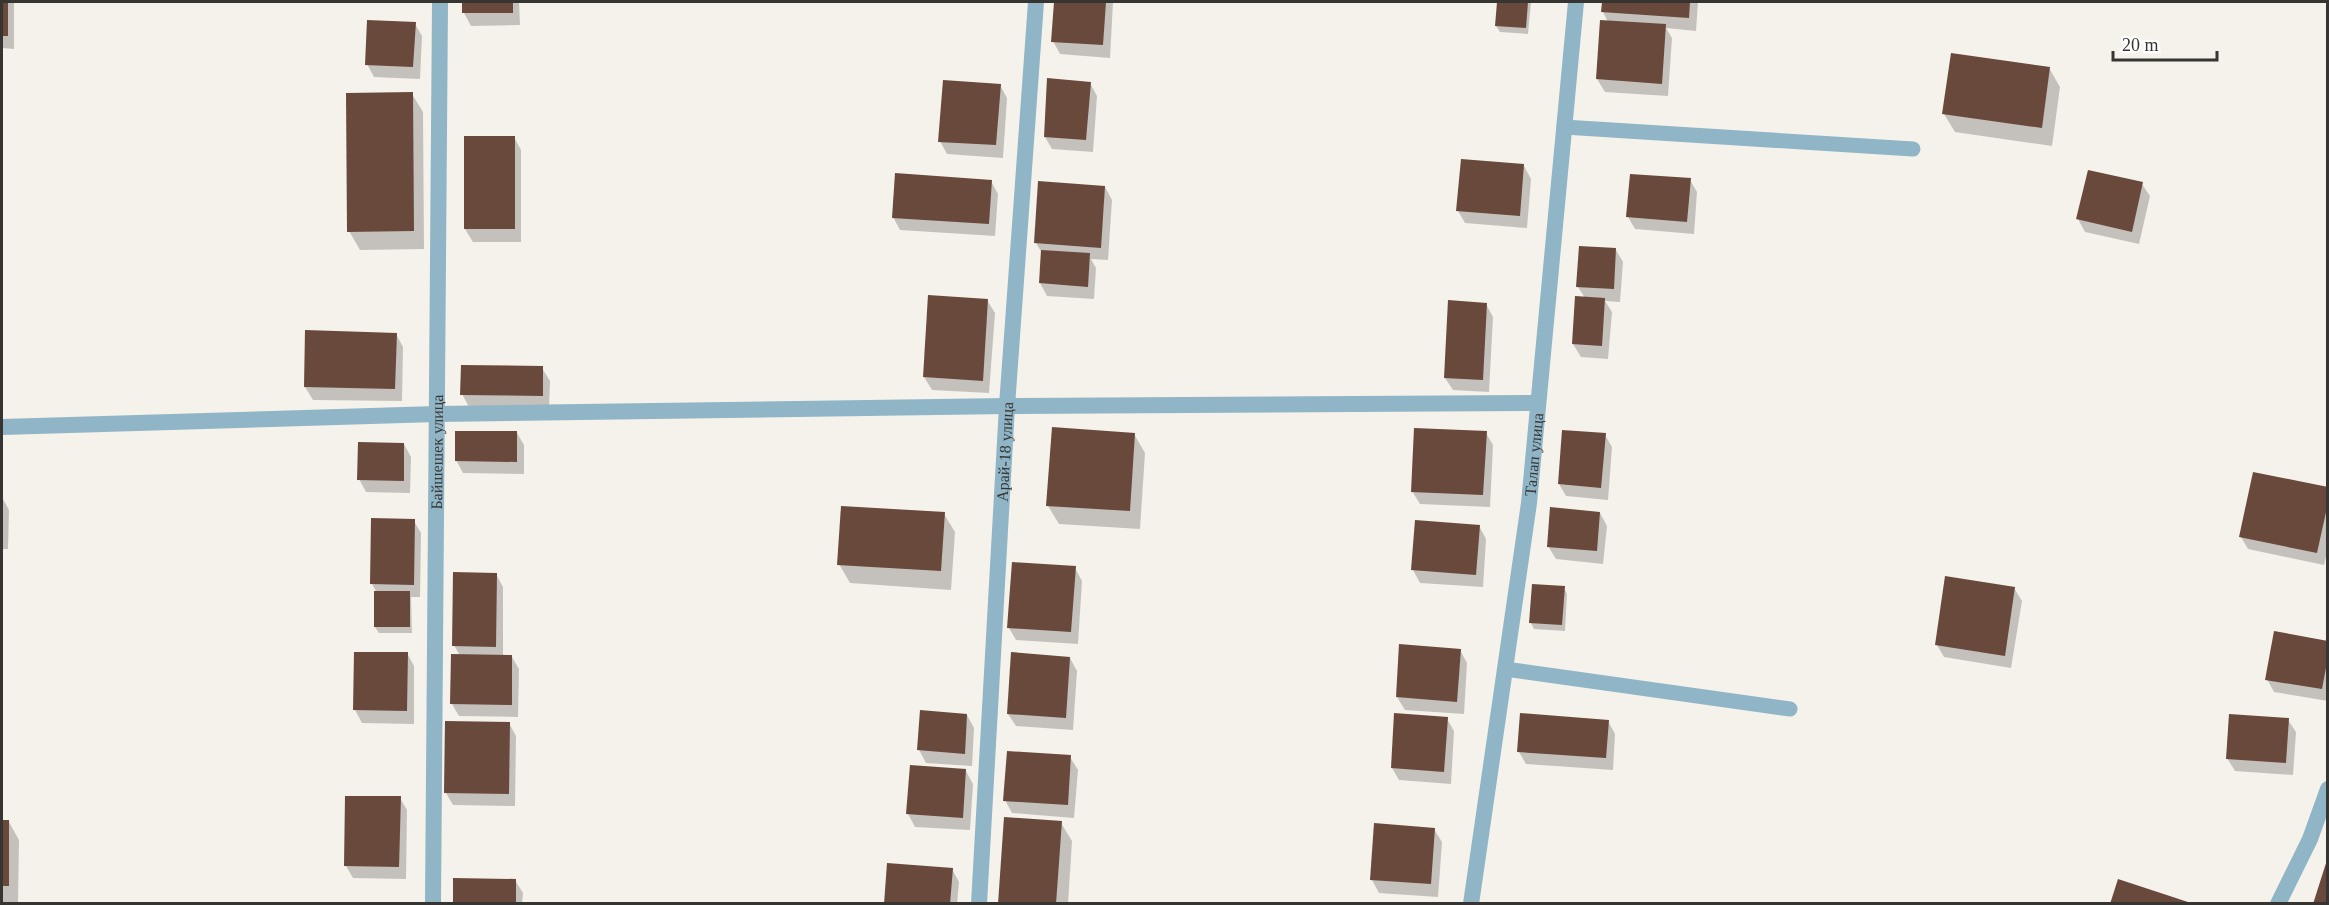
<svg xmlns="http://www.w3.org/2000/svg" width="2329" height="905" font-family="Georgia,serif">
<rect width="100%" height="100%" fill="#f5f2eb"/>
<g fill="#0003">
<polygon points="2,2 14,2 14,49 2,48"/>
<polygon points="464,2 519,2 520,25 471,26 464,13"/>
<polygon points="1055,2 1113,2 1110,58 1060,54 1053,41"/>
<polygon points="1498,2 1531,2 1528,34 1500,32 1496,26"/>
<polygon points="1603,2 1698,2 1696,31 1666,28 1672,38 1668,96 1605,92 1597,79 1608,22 1603,12"/>
<polygon points="415,24 422,36 420,79 374,77 367,64"/>
<polygon points="2049,68 2060,87 2052,146 1955,132 1944,114"/>
<polygon points="1090,83 1097,96 1093,152 1052,149 1045,137"/>
<polygon points="1000,85 1007,98 1003,158 947,154 940,141"/>
<polygon points="412,94 423,112 424,249 360,250 349,231"/>
<polygon points="514,137 521,150 521,242 473,242 465,229"/>
<polygon points="1524,166 1531,179 1527,228 1465,223 1458,211"/>
<polygon points="1690,180 1697,192 1694,234 1635,229 1628,217"/>
<polygon points="991,181 998,194 995,236 900,230 893,217"/>
<polygon points="2142,184 2150,196 2139,244 2085,232 2078,219"/>
<polygon points="1105,187 1112,200 1108,260 1091,259 1096,268 1094,299 1047,296 1040,283 1042,253 1036,243"/>
<polygon points="1616,250 1623,262 1620,302 1605,301 1612,312 1608,359 1581,357 1573,344 1585,298 1578,287"/>
<polygon points="987,300 995,313 989,393 932,390 924,377"/>
<polygon points="1486,304 1493,317 1489,392 1453,390 1445,378"/>
<polygon points="396,334 403,347 402,401 313,400 305,387"/>
<polygon points="542,368 550,381 549,408 469,407 462,394"/>
<polygon points="517,433 524,445 524,474 463,473 456,460"/>
<polygon points="1486,433 1493,445 1490,507 1420,504 1412,491"/>
<polygon points="1134,434 1145,453 1140,529 1059,524 1048,506"/>
<polygon points="1605,435 1612,447 1608,500 1566,496 1559,484"/>
<polygon points="404,444 411,457 410,493 366,492 359,479"/>
<polygon points="2328,488 2328,548 2324,565 2248,549 2241,537"/>
<polygon points="2,497 9,510 8,549 2,549"/>
<polygon points="1600,513 1607,526 1603,564 1556,559 1548,546"/>
<polygon points="944,514 955,532 951,590 850,583 839,564"/>
<polygon points="414,521 421,533 420,597 411,597 412,633 379,633 375,627 376,591 372,584"/>
<polygon points="1479,526 1486,539 1483,587 1420,583 1413,570"/>
<polygon points="1075,568 1082,581 1078,644 1016,640 1009,628"/>
<polygon points="496,574 503,587 503,657 512,657 519,669 518,717 459,716 452,704 460,656 454,645"/>
<polygon points="1564,588 1567,594 1565,631 1534,629 1531,623"/>
<polygon points="2014,588 2022,601 2011,668 1944,657 1937,645"/>
<polygon points="2328,642 2328,701 2274,692 2267,679"/>
<polygon points="1460,650 1467,663 1464,714 1405,710 1397,697"/>
<polygon points="407,653 414,666 414,724 362,723 355,710"/>
<polygon points="1070,658 1077,671 1073,730 1016,726 1008,714"/>
<polygon points="967,715 974,728 972,766 926,763 919,750"/>
<polygon points="1447,719 1454,731 1451,784 1399,780 1392,768"/>
<polygon points="2288,720 2296,732 2293,775 2235,771 2227,758"/>
<polygon points="1608,721 1615,734 1613,770 1526,764 1519,752"/>
<polygon points="509,723 516,736 515,806 453,805 446,793"/>
<polygon points="1070,757 1078,770 1074,818 1012,813 1005,800"/>
<polygon points="966,771 973,784 970,830 915,827 908,814"/>
<polygon points="400,798 407,810 406,879 353,878 346,866"/>
<polygon points="2,822 9,822 19,840 18,904 2,904"/>
<polygon points="1061,823 1072,841 1068,904 1000,904"/>
<polygon points="1434,829 1442,842 1438,897 1379,893 1372,880"/>
<polygon points="952,869 959,882 957,904 885,904"/>
<polygon points="515,880 523,893 522,904 454,904"/>
<polygon points="1500,902 1525,904 1500,904"/>
</g>
<g fill="#69493b">
<rect x="2" y="2" width="6" height="34"/>
<rect x="462" y="2" width="51" height="11"/>
<polygon points="1054,2 1106,2 1103,45 1051,42"/>
<polygon points="1497,2 1528,2 1526,28 1495,26"/>
<polygon points="1602,2 1690,2 1689,18 1601,12"/>
<polygon points="367,20 416,22 413,67 365,65"/>
<polygon points="1600,20 1666,24 1662,84 1596,79"/>
<polygon points="1951,53 2050,67 2042,128 1942,114"/>
<polygon points="1047,78 1091,82 1086,140 1044,137"/>
<polygon points="943,80 1001,84 996,145 938,142"/>
<polygon points="413,92 414,231 347,232 346,93"/>
<rect x="464" y="136" width="51" height="93"/>
<polygon points="1461,159 1524,164 1520,216 1456,211"/>
<polygon points="2088,170 2143,182 2132,232 2076,219"/>
<polygon points="895,173 992,180 989,224 892,218"/>
<polygon points="1630,174 1691,178 1687,222 1626,217"/>
<polygon points="1038,181 1105,186 1101,248 1034,243"/>
<polygon points="1579,246 1616,248 1614,289 1576,287"/>
<polygon points="1041,250 1090,253 1088,287 1039,283"/>
<polygon points="928,295 988,299 983,381 923,377"/>
<polygon points="1575,296 1605,298 1602,346 1572,344"/>
<polygon points="1448,300 1487,303 1483,380 1444,378"/>
<polygon points="305,330 397,333 395,389 304,387"/>
<polygon points="461,365 543,366 543,396 460,395"/>
<polygon points="1052,427 1135,433 1130,511 1046,506"/>
<polygon points="1414,428 1487,431 1483,495 1411,492"/>
<polygon points="1562,430 1606,433 1601,488 1558,484"/>
<polygon points="455,431 517,431 517,462 455,461"/>
<polygon points="358,442 404,443 404,481 357,480"/>
<polygon points="2253,472 2328,487 2328,503 2317,553 2239,537"/>
<polygon points="841,506 945,512 941,571 837,565"/>
<polygon points="1550,507 1600,512 1597,551 1547,547"/>
<polygon points="371,518 415,519 414,585 370,584"/>
<polygon points="1415,520 1480,525 1476,575 1411,570"/>
<polygon points="1012,562 1076,566 1071,632 1007,628"/>
<polygon points="453,572 497,573 496,647 452,646"/>
<polygon points="1945,576 2015,587 2005,656 1935,645"/>
<polygon points="1532,584 1565,586 1562,625 1529,623"/>
<rect x="374" y="591" width="36" height="36"/>
<polygon points="2274,631 2328,641 2328,657 2322,689 2265,680"/>
<polygon points="1399,644 1461,649 1457,702 1396,697"/>
<polygon points="354,652 408,652 407,711 353,710"/>
<polygon points="1011,652 1070,657 1066,718 1007,714"/>
<polygon points="451,654 512,655 512,705 450,704"/>
<polygon points="920,710 967,714 965,754 917,750"/>
<polygon points="1394,713 1448,717 1444,772 1391,768"/>
<polygon points="1520,713 1609,720 1606,758 1517,752"/>
<polygon points="2229,714 2289,718 2286,763 2226,759"/>
<polygon points="445,721 510,722 509,794 444,793"/>
<polygon points="1007,751 1071,755 1068,805 1003,801"/>
<polygon points="910,765 966,769 963,818 906,814"/>
<polygon points="345,796 401,796 399,867 344,866"/>
<polygon points="1004,817 1062,821 1056,904 998,904"/>
<rect x="2" y="820" width="7" height="66"/>
<polygon points="1374,823 1435,828 1431,884 1370,880"/>
<polygon points="2327,860 2328,904 2313,904"/>
<polygon points="887,863 953,868 950,904 884,904"/>
<polygon points="453,878 516,879 516,904 453,904"/>
<polygon points="2118,879 2191,903 2191,904 2110,904"/>
</g>
<g fill="none" stroke-linecap="round" stroke-linejoin="round">
<g stroke="#8fb5c7" stroke-width="15">
<polyline points="1564,127 1913,149"/>
<polyline points="1505,669 1790,709"/>
</g>
<g stroke="#8fb5c7" stroke-width="16">
<polyline points="2,427 437,414 1007,406 1538,403"/>
<path id="s1" d="M433,904L440,2"/>
<path id="s2" d="M979,904L1007,406L1036,2"/>
<path id="s3" d="M1471,904L1529,503L1576,2"/>
<polyline points="2278,904 2310,839 2328,789"/>
</g>
</g>
<g text-anchor="middle" stroke-width="6" stroke-linejoin="round" paint-order="stroke">
<g font-size="16" fill="#363532" stroke="#fff">
<text dy="6" stroke="none"><textPath href="#s1" startOffset="452">Байшешек улица</textPath></text>
<text dy="6" stroke="none"><textPath href="#s2" startOffset="453">Арай-18 улица</textPath></text>
<text dy="6" stroke="none"><textPath href="#s3" startOffset="454">Талап улица</textPath></text>
</g>
</g>
<rect width="2329" height="905" fill="none" stroke="#363532" stroke-width="6"/>
<path d="M2113 51v9h104v-9" fill="none" stroke="#363532" stroke-width="3"/>
<text x="2122" y="51" font-size="18" fill="#363532" stroke="#ffffff" stroke-width="4.5" paint-order="stroke">20 m</text>
</svg>
